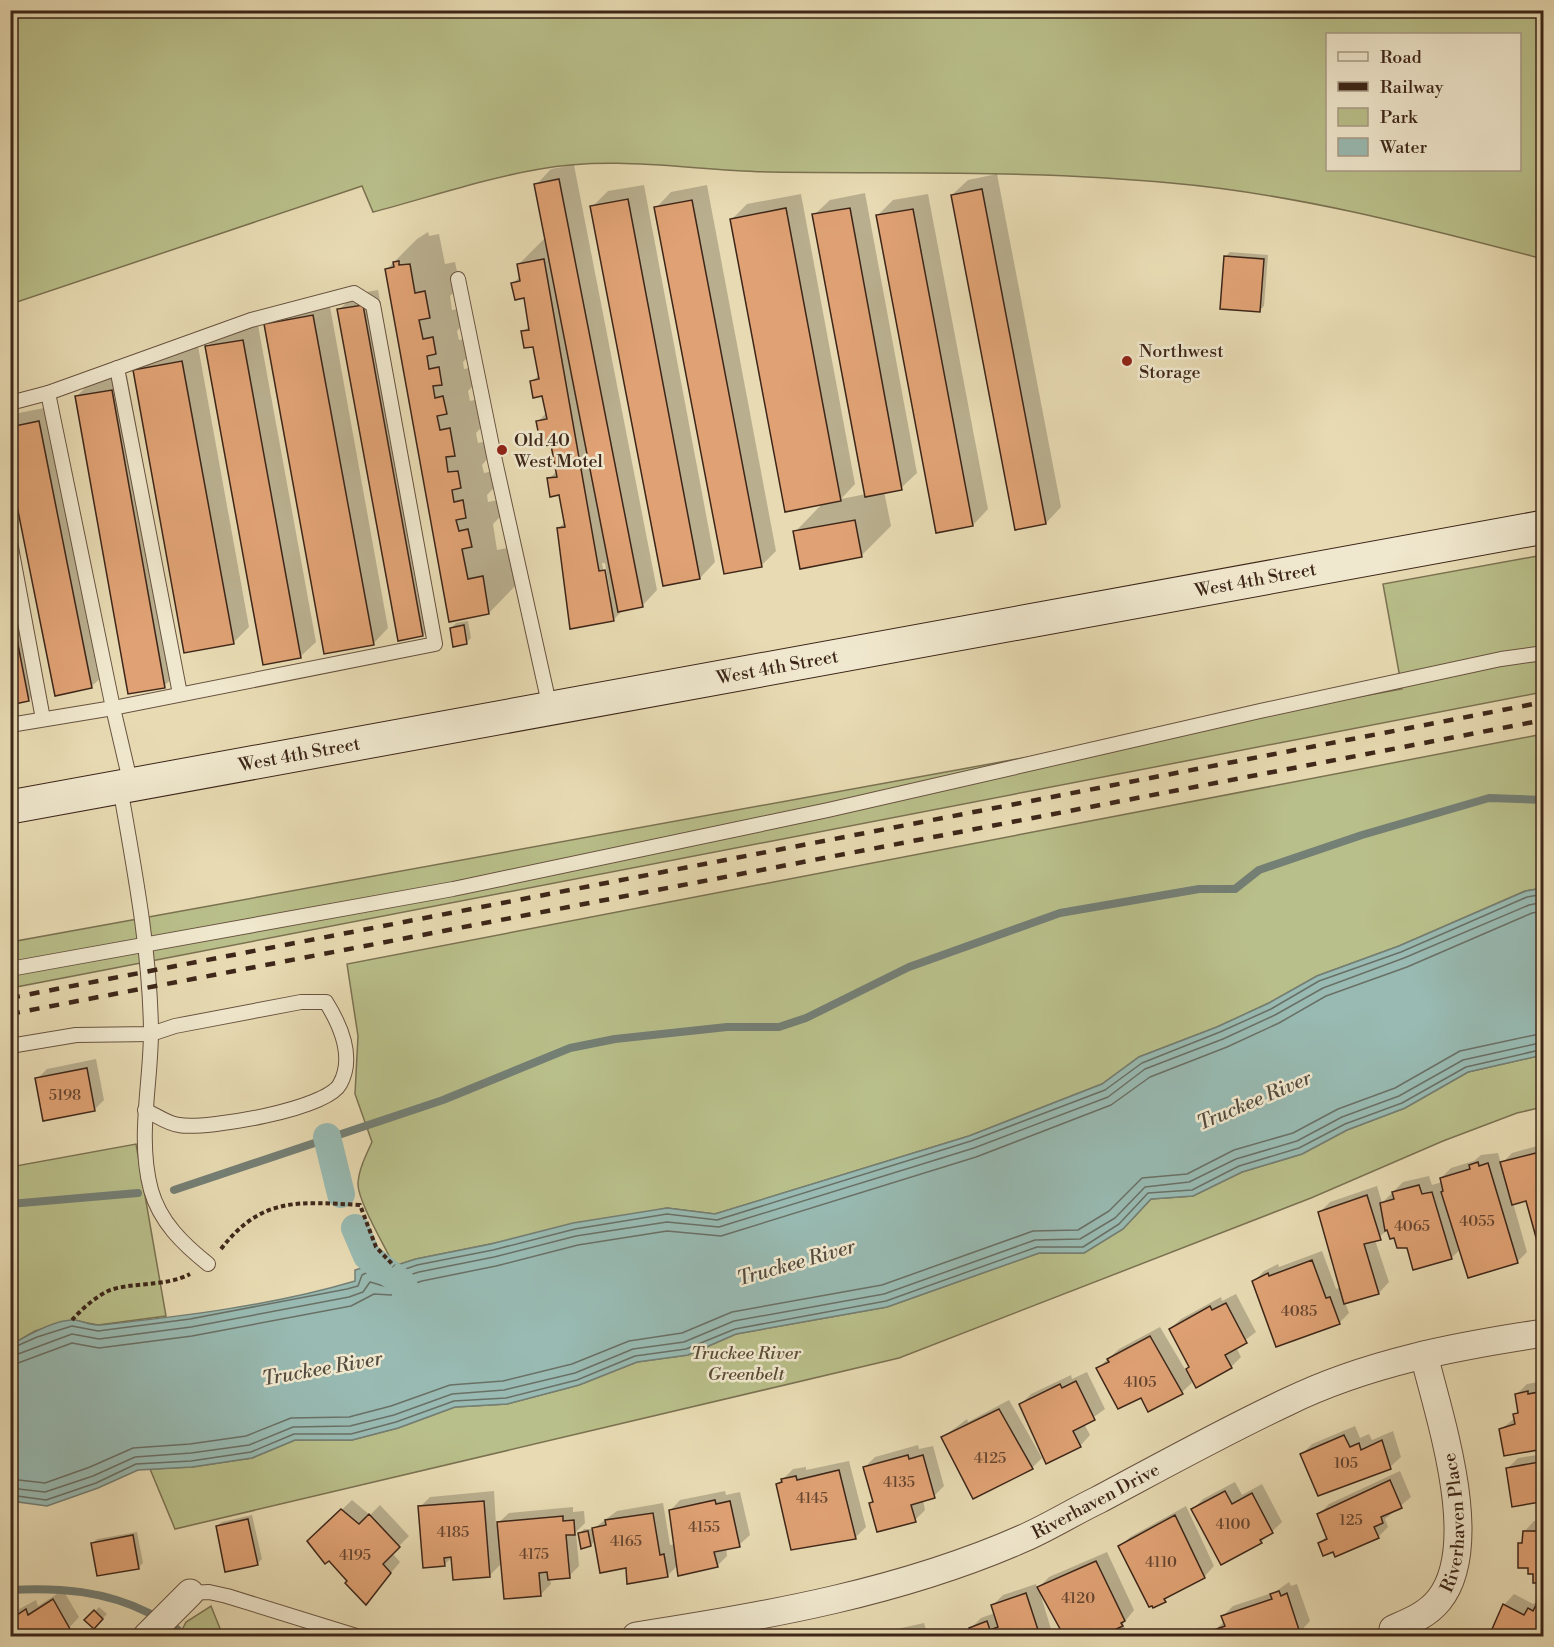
<svg xmlns="http://www.w3.org/2000/svg" width="1554" height="1647" font-family="'Libre Bodoni',serif">
<rect width="100%" height="100%" fill="#e8dbb3"/>
<filter id="stains"><feTurbulence type="fractalNoise" baseFrequency=".00333" numOctaves="4"/><feColorMatrix values="0 0 0 0 .2 0 0 0 0 .09 0 0 0 0 .02 0 0 0 .5 -.17"/></filter>
<radialGradient id="worn" r=".72"><stop offset=".6" stop-color="#630" stop-opacity="0"/><stop offset="1" stop-color="#630" stop-opacity=".3"/></radialGradient>
<g fill="#b9bf8a" stroke="#7b7252" stroke-width="1.5" fill-rule="evenodd">
<path d="M10,11H1543V259C1421,227 1297,194 1171,183C1038,170 905,174 772,172C696,171 616,155 540,169C486,178 427,198 373,212L362,186L11,304ZM1328,34H1520V170H1328Z"/>
<polygon points="1543,555 1543,692 11,988 11,942 1402,689 1383,584"/>
<path d="M1543,734V888L1525,891L1399,946L1317,976L1269,1003L1217,1027L1139,1057L1102,1084L969,1136L715,1214L667,1208L416,1259L394,1266C386,1248 357,1200 358,1183C359,1169 366,1155 372,1142L355,1094L358,1036L347,964Z"/>
<polygon points="1543,1055 1543,1107 1517,1113 1443,1141 1311,1198 899,1358 175,1529 150,1469 192,1467 252,1458 295,1440 352,1440 398,1428 455,1407 507,1404 579,1385 637,1362 688,1355 736,1334 887,1307 1039,1253 1084,1253 1123,1229 1151,1199 1193,1196 1242,1172 1302,1154 1347,1130 1405,1108 1468,1072"/>
<polygon points="136,1144 166,1316 98,1325 72,1320 35,1331 11,1345 10,1167"/>
<polygon points="211,1606 223,1636 179,1636 186,1622"/>
</g>
<path fill="#98bab2" stroke="#747f75" stroke-width="1.5" d="M1543,888V1055L1468,1072L1405,1108L1347,1130L1302,1154L1242,1172L1193,1196L1151,1199L1123,1229L1084,1253H1039L887,1307L736,1334L688,1355L637,1362L579,1385L507,1404L455,1407L398,1428L352,1440H295L252,1458L192,1467L138,1470L98,1488L47,1506L11,1501V1345C26,1336 56,1319 74,1320C83,1321 92,1326 101,1325C184,1316 275,1305 355,1281V1270L371,1265L385,1274L394,1266L416,1259L491,1244L573,1223L667,1208L715,1214L969,1136L1102,1084L1139,1057L1217,1027L1269,1003L1317,976L1399,946L1526,891Z"/>
<g fill="#0003" fill-rule="evenodd">
<path d="M574,165L657,590L642,606L624,609L613,620L558,529L566,521L561,493L549,479L557,471L552,443L538,422L547,412L544,395L532,381L540,374L535,345L523,332L530,325L525,296L513,283L521,276L519,264L546,237L536,185L551,169ZM602,563H605L611,598H608Z"/>
<polygon points="997,174 1061,507 1046,523 952,195 968,180"/>
<polygon points="644,185 715,562 700,578 592,207 608,191"/>
<polygon points="707,185 776,551 761,566 656,208 671,192"/>
<polygon points="865,193 917,473 901,488 884,491 891,526 861,556 795,532 823,503 732,219 747,204 801,194 855,484 841,499 866,494 814,215 830,200"/>
<polygon points="928,194 988,509 973,525 877,216 893,200"/>
<polygon points="428,232 429,236 439,234 445,264 455,262 460,286 450,296 452,310 463,308 465,323 457,331 459,340 469,338 471,354 463,362 464,369 473,367 476,383 468,391 470,401 479,399 484,425 476,433 478,443 488,441 490,456 482,465 484,473 493,471 495,487 487,495 488,502 498,500 501,516 493,524 497,550 512,547 519,582 489,613 450,620 387,269 417,239"/>
<polygon points="1230,252 1268,255 1264,306 1260,310 1225,257"/>
<polygon points="378,290 438,619 423,635 339,310 355,294"/>
<polygon points="329,301 388,628 373,644 266,325 281,309"/>
<polygon points="258,325 316,642 300,657 207,347 222,331"/>
<polygon points="198,346 249,627 233,643 134,370 150,355"/>
<polygon points="127,375 180,671 164,686 76,397 92,381"/>
<polygon points="54,406 107,672 91,687 10,464 10,422 19,413"/>
<polygon points="10,510 44,684 28,700 10,703"/>
<polygon points="468,621 471,638 466,643 451,628 456,623"/>
<polygon points="96,1059 104,1100 94,1110 37,1079 47,1069"/>
<polygon points="1544,1144 1544,1237 1527,1199 1513,1203 1527,1252 1517,1262 1461,1249 1451,1258 1408,1246 1388,1230 1375,1240 1389,1282 1379,1293 1345,1302 1349,1313 1339,1323 1254,1281 1264,1271 1278,1264 1279,1267 1322,1251 1336,1289 1341,1287 1320,1212 1330,1202 1377,1186 1382,1203 1403,1182 1429,1176 1432,1185 1442,1182 1441,1178 1451,1168 1474,1161 1481,1155 1498,1153 1501,1164 1512,1153"/>
<polygon points="1236,1294 1256,1332 1236,1347 1241,1357 1231,1367 1194,1381 1182,1392 1149,1410 1141,1396 1098,1368 1119,1349 1160,1327 1186,1371 1191,1366 1170,1329 1181,1319 1221,1297 1222,1301"/>
<polygon points="1087,1372 1105,1409 1084,1424 1090,1435 1080,1446 1021,1404 1031,1394 1071,1375 1072,1379"/>
<polygon points="1538,1382 1538,1385 1544,1384 1542,1447 1500,1430 1515,1418 1515,1415 1519,1410 1517,1394 1527,1384"/>
<polygon points="1009,1400 1042,1458 1032,1468 943,1437 967,1419 968,1422"/>
<polygon points="1355,1426 1360,1438 1369,1434 1372,1440 1393,1431 1401,1457 1390,1467 1302,1454 1312,1444"/>
<polygon points="918,1445 919,1449 933,1446 944,1486 934,1496 923,1500 925,1510 915,1520 871,1504 874,1500 865,1467 875,1457"/>
<polygon points="1544,1454 1544,1513 1541,1500 1507,1469 1518,1458"/>
<polygon points="849,1461 866,1527 856,1537 792,1548 778,1484 793,1469 806,1467 806,1470"/>
<polygon points="1400,1471 1411,1497 1385,1519 1388,1527 1378,1537 1334,1550 1319,1543 1328,1535 1319,1514 1329,1504"/>
<polygon points="1235,1482 1242,1495 1262,1484 1282,1522 1261,1542 1221,1563 1193,1509 1203,1499"/>
<polygon points="494,1491 496,1525 509,1513 573,1507 573,1512 584,1511 585,1523 576,1532 579,1566 569,1576 550,1578 551,1584 541,1594 502,1563 490,1575 453,1556 444,1565 420,1507 430,1497"/>
<polygon points="725,1491 726,1495 740,1492 750,1535 739,1545 726,1548 727,1556 717,1566 678,1565 667,1576 627,1566 596,1540 591,1545 580,1533 584,1529 593,1529 617,1511 663,1503 670,1545 675,1544 670,1511 680,1500"/>
<polygon points="352,1500 370,1515 380,1505 409,1536 392,1553 400,1562 366,1603 320,1531"/>
<polygon points="1186,1506 1214,1566 1204,1577 1154,1606 1120,1547 1130,1537"/>
<polygon points="252,1515 262,1559 257,1564 217,1526 222,1522"/>
<polygon points="1534,1521 1544,1522 1544,1582 1529,1567 1520,1543 1524,1539 1524,1532"/>
<polygon points="137,1532 143,1563 138,1568 93,1543 97,1539"/>
<polygon points="1107,1552 1134,1610 1123,1624 1126,1631 1121,1636 1094,1636 1093,1634 1065,1636 1051,1606 1039,1589 1053,1636 973,1636 971,1628 981,1618 995,1613 993,1605 1003,1595 1036,1584 1037,1589 1049,1577"/>
<polygon points="1289,1582 1291,1586 1297,1584 1310,1621 1300,1632 1285,1636 1218,1636 1215,1630 1225,1621 1223,1616 1233,1606 1275,1592"/>
<polygon points="63,1590 79,1617 69,1628 55,1636 10,1636 10,1614 36,1600 38,1606"/>
<polygon points="1514,1594 1533,1604 1544,1597 1544,1636 1490,1636 1504,1605"/>
<polygon points="99,1607 107,1614 94,1627 87,1620"/>
<polygon points="924,1623 928,1636 883,1636 888,1631"/>
</g>
<g fill="none" stroke-linecap="round" stroke-linejoin="round">
<g stroke="#6a7066" stroke-width="1.5">
<polyline points="10,1349 37,1337 72,1326 98,1331 190,1319 347,1289 358,1286 362,1275 368,1272 386,1280 397,1272 417,1265 493,1250 575,1229 667,1214 717,1220 971,1141 1105,1090 1142,1063 1220,1032 1271,1009 1319,981 1401,952 1527,897 1544,894"/>
<polyline points="10,1357 72,1334 99,1339 191,1327 349,1297 363,1292 370,1282 387,1287 400,1278 419,1272 494,1257 576,1236 667,1222 719,1227 974,1148 1108,1097 1145,1069 1223,1039 1275,1015 1323,988 1404,958 1529,905 1544,902"/>
<polyline points="10,1366 72,1343 99,1348 192,1336 351,1306 374,1294 391,1295 404,1287 422,1281 496,1266 578,1245 667,1231 721,1236 976,1157 1111,1105 1150,1077 1227,1047 1279,1023 1326,996 1407,967 1532,913 1544,911"/>
<polyline points="10,1479 45,1483 90,1467 133,1448 190,1444 246,1436 291,1418 349,1417 391,1406 450,1385 503,1381 572,1364 629,1341 682,1333 732,1312 882,1285 1033,1231 1078,1230 1109,1211 1142,1178 1187,1174 1234,1150 1293,1133 1338,1109 1395,1088 1460,1051 1544,1033"/>
<polyline points="10,1488 45,1492 93,1476 135,1457 191,1453 249,1445 293,1427 350,1426 394,1415 452,1394 504,1390 575,1373 633,1349 684,1342 734,1321 884,1294 1035,1240 1080,1239 1115,1218 1145,1187 1189,1182 1236,1159 1297,1141 1342,1117 1399,1096 1463,1060 1544,1042"/>
<polyline points="10,1495 46,1500 96,1483 136,1464 191,1461 251,1452 294,1434 351,1434 396,1422 454,1401 506,1398 577,1380 635,1356 686,1349 735,1329 886,1301 1037,1247 1083,1247 1119,1224 1148,1193 1192,1190 1239,1166 1299,1148 1345,1124 1402,1103 1466,1067 1544,1049"/>
</g>
<g stroke="#747f75" stroke-width="8">
<polyline points="174,1190 443,1100 570,1048 615,1039 727,1027 779,1027 806,1018 909,967 1060,913 1199,889 1235,889 1259,870 1362,835 1489,798 1544,800"/>
<polyline points="10,1204 138,1193"/>
<path d="M10,1590C59,1587 106,1591 149,1613"/>
<polyline points="172,1625 185,1636"/>
</g>
<g stroke="#98bab2" stroke-width="28">
<polyline points="327,1137 341,1194"/>
<polyline points="355,1228 367,1256 402,1283 410,1301"/>
</g>
</g>
<g fill="#e0a274" stroke="#3d2619" stroke-width="1.5">
<polygon points="559,179 643,607 618,612 534,184"/>
<polygon points="982,189 1046,524 1015,530 951,195"/>
<polygon points="628,199 700,579 663,586 590,206"/>
<polygon points="692,200 762,567 724,574 654,207"/>
<polygon points="786,208 841,501 785,512 730,219"/>
<polygon points="850,208 902,490 865,497 812,214"/>
<polygon points="913,209 973,526 936,533 876,215"/>
<polygon points="1224,256 1264,259 1260,312 1220,309"/>
<polygon points="544,259 599,571 605,570 614,621 570,629 557,528 565,527 559,495 550,497 547,478 557,477 551,445 541,446 536,421 547,419 542,396 533,398 530,381 539,379 533,347 524,348 521,331 529,330 524,298 515,300 511,283 520,281 517,264"/>
<polygon points="399,261 399,265 410,264 415,293 425,291 430,318 419,320 423,339 433,337 436,354 427,356 429,369 439,367 442,385 433,386 435,398 443,396 447,414 437,416 440,430 450,428 455,456 446,457 448,472 458,471 461,488 452,490 454,502 463,500 466,518 456,520 459,531 468,529 472,547 462,549 468,579 483,576 489,614 449,622 385,269 394,267 393,262"/>
<polygon points="363,305 423,636 398,641 337,309"/>
<polygon points="313,315 374,645 324,654 264,324"/>
<polygon points="243,340 301,658 263,665 205,346"/>
<polygon points="182,361 234,644 184,653 133,370"/>
<polygon points="112,390 165,688 128,694 75,396"/>
<polygon points="39,421 92,688 55,696 10,471 10,427"/>
<polygon points="855,520 862,557 800,569 793,531"/>
<polygon points="10,604 29,701 10,705"/>
<polygon points="464,625 467,644 453,647 450,628"/>
<polygon points="87,1068 95,1111 43,1121 35,1078"/>
<polygon points="1544,1151 1544,1239 1537,1241 1526,1201 1512,1205 1500,1162"/>
<polygon points="1478,1162 1479,1166 1488,1163 1518,1263 1468,1278 1441,1192 1443,1191 1440,1178 1470,1169 1469,1165"/>
<polygon points="1419,1185 1422,1194 1432,1192 1452,1259 1413,1270 1407,1248 1397,1248 1394,1238 1390,1239 1387,1230 1385,1231 1380,1203 1394,1199 1392,1192"/>
<polygon points="1367,1195 1381,1240 1364,1244 1379,1294 1344,1304 1318,1212"/>
<polygon points="1312,1260 1326,1298 1330,1297 1340,1324 1276,1347 1252,1281 1268,1273 1269,1276"/>
<polygon points="1226,1303 1247,1343 1225,1355 1232,1368 1196,1388 1186,1369 1189,1367 1169,1329 1210,1306 1212,1310"/>
<polygon points="1150,1336 1183,1394 1148,1412 1141,1398 1118,1409 1096,1368 1109,1362 1107,1359"/>
<polygon points="1076,1381 1095,1420 1073,1431 1081,1447 1046,1464 1019,1404 1060,1384 1062,1388"/>
<polygon points="1528,1391 1528,1394 1544,1391 1543,1449 1504,1456 1499,1429 1515,1424 1513,1414 1518,1413 1515,1394"/>
<polygon points="999,1409 1033,1469 973,1499 941,1437"/>
<polygon points="1344,1435 1350,1447 1359,1443 1361,1450 1382,1440 1391,1469 1318,1496 1300,1454"/>
<polygon points="908,1455 909,1459 923,1455 935,1498 911,1505 916,1522 877,1532 869,1503 873,1502 863,1467"/>
<polygon points="1539,1462 1541,1470 1544,1469 1543,1521 1540,1502 1512,1507 1506,1468"/>
<polygon points="839,1470 856,1539 791,1550 776,1484 782,1482 781,1479 796,1476 797,1480"/>
<polygon points="1390,1480 1402,1508 1381,1517 1383,1523 1374,1527 1379,1538 1335,1557 1333,1552 1323,1556 1318,1543 1327,1539 1317,1514"/>
<polygon points="1225,1491 1232,1504 1252,1493 1273,1533 1260,1540 1262,1543 1221,1565 1191,1509"/>
<polygon points="715,1500 716,1504 730,1501 740,1547 714,1552 718,1567 678,1576 669,1510"/>
<polygon points="484,1501 490,1577 453,1580 451,1557 444,1558 445,1566 423,1568 418,1506"/>
<polygon points="341,1509 359,1524 369,1514 400,1547 383,1564 391,1573 366,1605 345,1583 347,1581 329,1561 325,1564 307,1541"/>
<polygon points="653,1513 660,1555 664,1554 668,1577 627,1584 626,1568 600,1573 592,1528 606,1525 605,1520"/>
<polygon points="1175,1515 1205,1578 1164,1599 1166,1602 1153,1608 1152,1606 1149,1607 1118,1546"/>
<polygon points="563,1516 563,1521 574,1520 575,1535 566,1535 570,1578 548,1580 547,1572 539,1573 541,1596 504,1599 497,1522"/>
<polygon points="248,1519 258,1565 225,1572 216,1526"/>
<polygon points="588,1531 591,1546 581,1549 578,1533"/>
<polygon points="1523,1531 1544,1531 1544,1583 1533,1583 1533,1574 1528,1574 1528,1568 1518,1568 1518,1543 1522,1543"/>
<polygon points="133,1535 139,1569 97,1576 91,1543"/>
<polygon points="1096,1561 1125,1621 1121,1623 1123,1626 1112,1631 1114,1636 1064,1636 1037,1587"/>
<polygon points="1279,1591 1281,1596 1287,1593 1300,1633 1290,1636 1216,1636 1214,1630 1225,1626 1221,1616 1272,1599 1270,1594"/>
<polygon points="1026,1593 1040,1636 972,1636 969,1628 987,1621 990,1630 998,1627 991,1605"/>
<polygon points="53,1599 70,1629 58,1636 10,1636 10,1620 26,1609 28,1615"/>
<polygon points="1538,1601 1544,1604 1544,1636 1489,1636 1503,1604 1524,1615 1528,1608 1533,1611"/>
<polygon points="94,1610 103,1619 94,1629 84,1620"/>
</g>
<g fill="none" stroke-linecap="round" stroke-linejoin="round">
<g stroke="#685340" stroke-width="16">
<g id="lane">
<polyline points="458,279 495,461 550,708"/>
<polyline points="117,368 180,694"/>
<polyline points="10,403 48,393 251,320 354,293 373,305 435,644 113,708 131,785"/>
<polyline points="10,542 43,719"/>
<polyline points="10,725 113,708 48,393"/>
<path d="M120,787C134,868 150,949 151,1031C151,1084 137,1138 151,1190C160,1222 183,1244 208,1264"/>
<polyline points="10,969 453,889 828,810 1260,711 1501,659 1544,653"/>
<path d="M10,1046L76,1035L151,1034L175,1026L301,1002H326C341,1026 355,1057 340,1084C327,1109 207,1130 179,1125C168,1124 156,1115 145,1110"/>
<polyline points="190,1593 209,1592 227,1596 356,1636"/>
</g>
</g>
<g stroke="#685340" stroke-width="29">
<g id="street">
<path id="s1" d="M1393,1629C1409,1622 1427,1615 1439,1600C1483,1545 1439,1417 1424,1355"/>
<polyline points="147,1636 190,1593"/>
<path id="s2" d="M636,1636C767,1616 902,1592 1024,1538C1049,1527 1073,1512 1098,1500C1160,1467 1223,1432 1287,1402C1367,1363 1456,1346 1544,1333"/>
</g>
</g>
<g stroke="#3d2619" stroke-width="35">
<g id="secondary">
<path id="s3" d="M10,807L1544,527"/>
</g>
</g>
<g stroke="#3d2619" stroke-width="4" stroke-dasharray="4.5 3" stroke-linecap="butt">
<path d="M221,1249C262,1196 299,1202 360,1205L376,1247L394,1266"/>
<path d="M72,1320C82,1309 94,1298 108,1291C129,1282 166,1287 190,1274"/>
</g>
<use href="#lane" stroke="#f0e8ce" stroke-width="14"/>
<use href="#street" stroke="#f0e8ce" stroke-width="27"/>
<use href="#secondary" stroke="#f0e8ce" stroke-width="33"/>
<g stroke="#3d2619" stroke-width="4.5" stroke-dasharray="10 10" stroke-linecap="butt">
<polyline points="10,998 1544,702"/>
<polyline points="10,1014 1544,720"/>
</g>
</g>
<g fill="#8f2418" stroke="#f0e8ce" stroke-width="2">
<circle cx="1127" cy="361" r="6"/>
<circle cx="502" cy="450" r="6"/>
</g>
<g text-anchor="middle" stroke-width="5" stroke-linejoin="round" paint-order="stroke">
<g font-size="15" fill="#664530">
<text x="65" y="1100">5198</text>
<text x="1477" y="1226">4055</text>
<text x="1412" y="1231">4065</text>
<text x="1299" y="1316">4085</text>
<text x="1140" y="1387">4105</text>
<text x="990" y="1463">4125</text>
<text x="1346" y="1468">105</text>
<text x="899" y="1487">4135</text>
<text x="812" y="1503">4145</text>
<text x="1351" y="1525">125</text>
<text x="1233" y="1529">4100</text>
<text x="704" y="1532">4155</text>
<text x="453" y="1537">4185</text>
<text x="626" y="1546">4165</text>
<text x="534" y="1559">4175</text>
<text x="355" y="1560">4195</text>
<text x="1161" y="1567">4110</text>
<text x="1078" y="1603">4120</text>
</g>
<g font-size="18" fill="#3d2619" stroke="#f0e8ce" text-anchor="start">
<text x="1139" y="357">Northwest<tspan x="1139" dy="21">Storage</tspan></text>
<text x="514" y="446">Old 40<tspan x="514" dy="21">West Motel</tspan></text>
</g>
<g font-size="18" fill="#3d2619" stroke="#f0e8ce">
<text dy="6" stroke="none"><textPath href="#s3" startOffset="1266">West 4th Street</textPath></text>
<text dy="6" stroke="none"><textPath href="#s3" startOffset="780">West 4th Street</textPath></text>
<text dy="6" stroke="none"><textPath href="#s3" startOffset="294">West 4th Street</textPath></text>
<text dy="6" stroke="none"><textPath href="#s2" startOffset="482">Riverhaven Drive</textPath></text>
<text dy="6" stroke="none"><textPath href="#s1" startOffset="136">Riverhaven Place</textPath></text>
</g>
<g font-size="18" font-style="italic" fill="#5c4c35" stroke="#f0e8ce">
<text x="746" y="1359">Truckee River<tspan x="746" dy="21">Greenbelt</tspan></text>
</g>
<g font-size="20" font-style="italic" fill="#544b3f" stroke="#f0e8ce">
<text transform="translate(1254 1100) rotate(-23)" y="7">Truckee River</text>
<text transform="translate(796 1262) rotate(-16)" y="7">Truckee River</text>
<text transform="translate(322 1368) rotate(-10)" y="7">Truckee River</text>
</g>
</g>
<rect width="1554" height="1647" fill="none" stroke="#e8dbb3" stroke-width="36"/>
<rect x="12" y="12" width="1530" height="1623" fill="none" stroke="#3d2619" stroke-width="3"/>
<rect x="18" y="18" width="1518" height="1611" fill="none" stroke="#3d2619" stroke-width="1.5"/>
<rect x="1326" y="33" width="195" height="138" fill="#f0e8ce" stroke="#a89a86" stroke-width="1.5"/>
<rect x="1338" y="52" width="30" height="9" fill="#f0e8ce" stroke="#a89a86" stroke-width="1.5"/>
<text x="1380" y="63" font-size="18" fill="#3d2619">Road</text>
<rect x="1338" y="82" width="30" height="9" fill="#3d2619" stroke="#a89a86" stroke-width="1.5"/>
<text x="1380" y="93" font-size="18" fill="#3d2619">Railway</text>
<rect x="1338" y="108" width="30" height="18" fill="#b9bf8a" stroke="#a89a86" stroke-width="1.5"/>
<text x="1380" y="123" font-size="18" fill="#3d2619">Park</text>
<rect x="1338" y="138" width="30" height="18" fill="#98bab2" stroke="#a89a86" stroke-width="1.5"/>
<text x="1380" y="153" font-size="18" fill="#3d2619">Water</text>
<rect width="100%" height="100%" filter="url(#stains)"/>
<rect width="100%" height="100%" fill="url(#worn)"/>
</svg>
